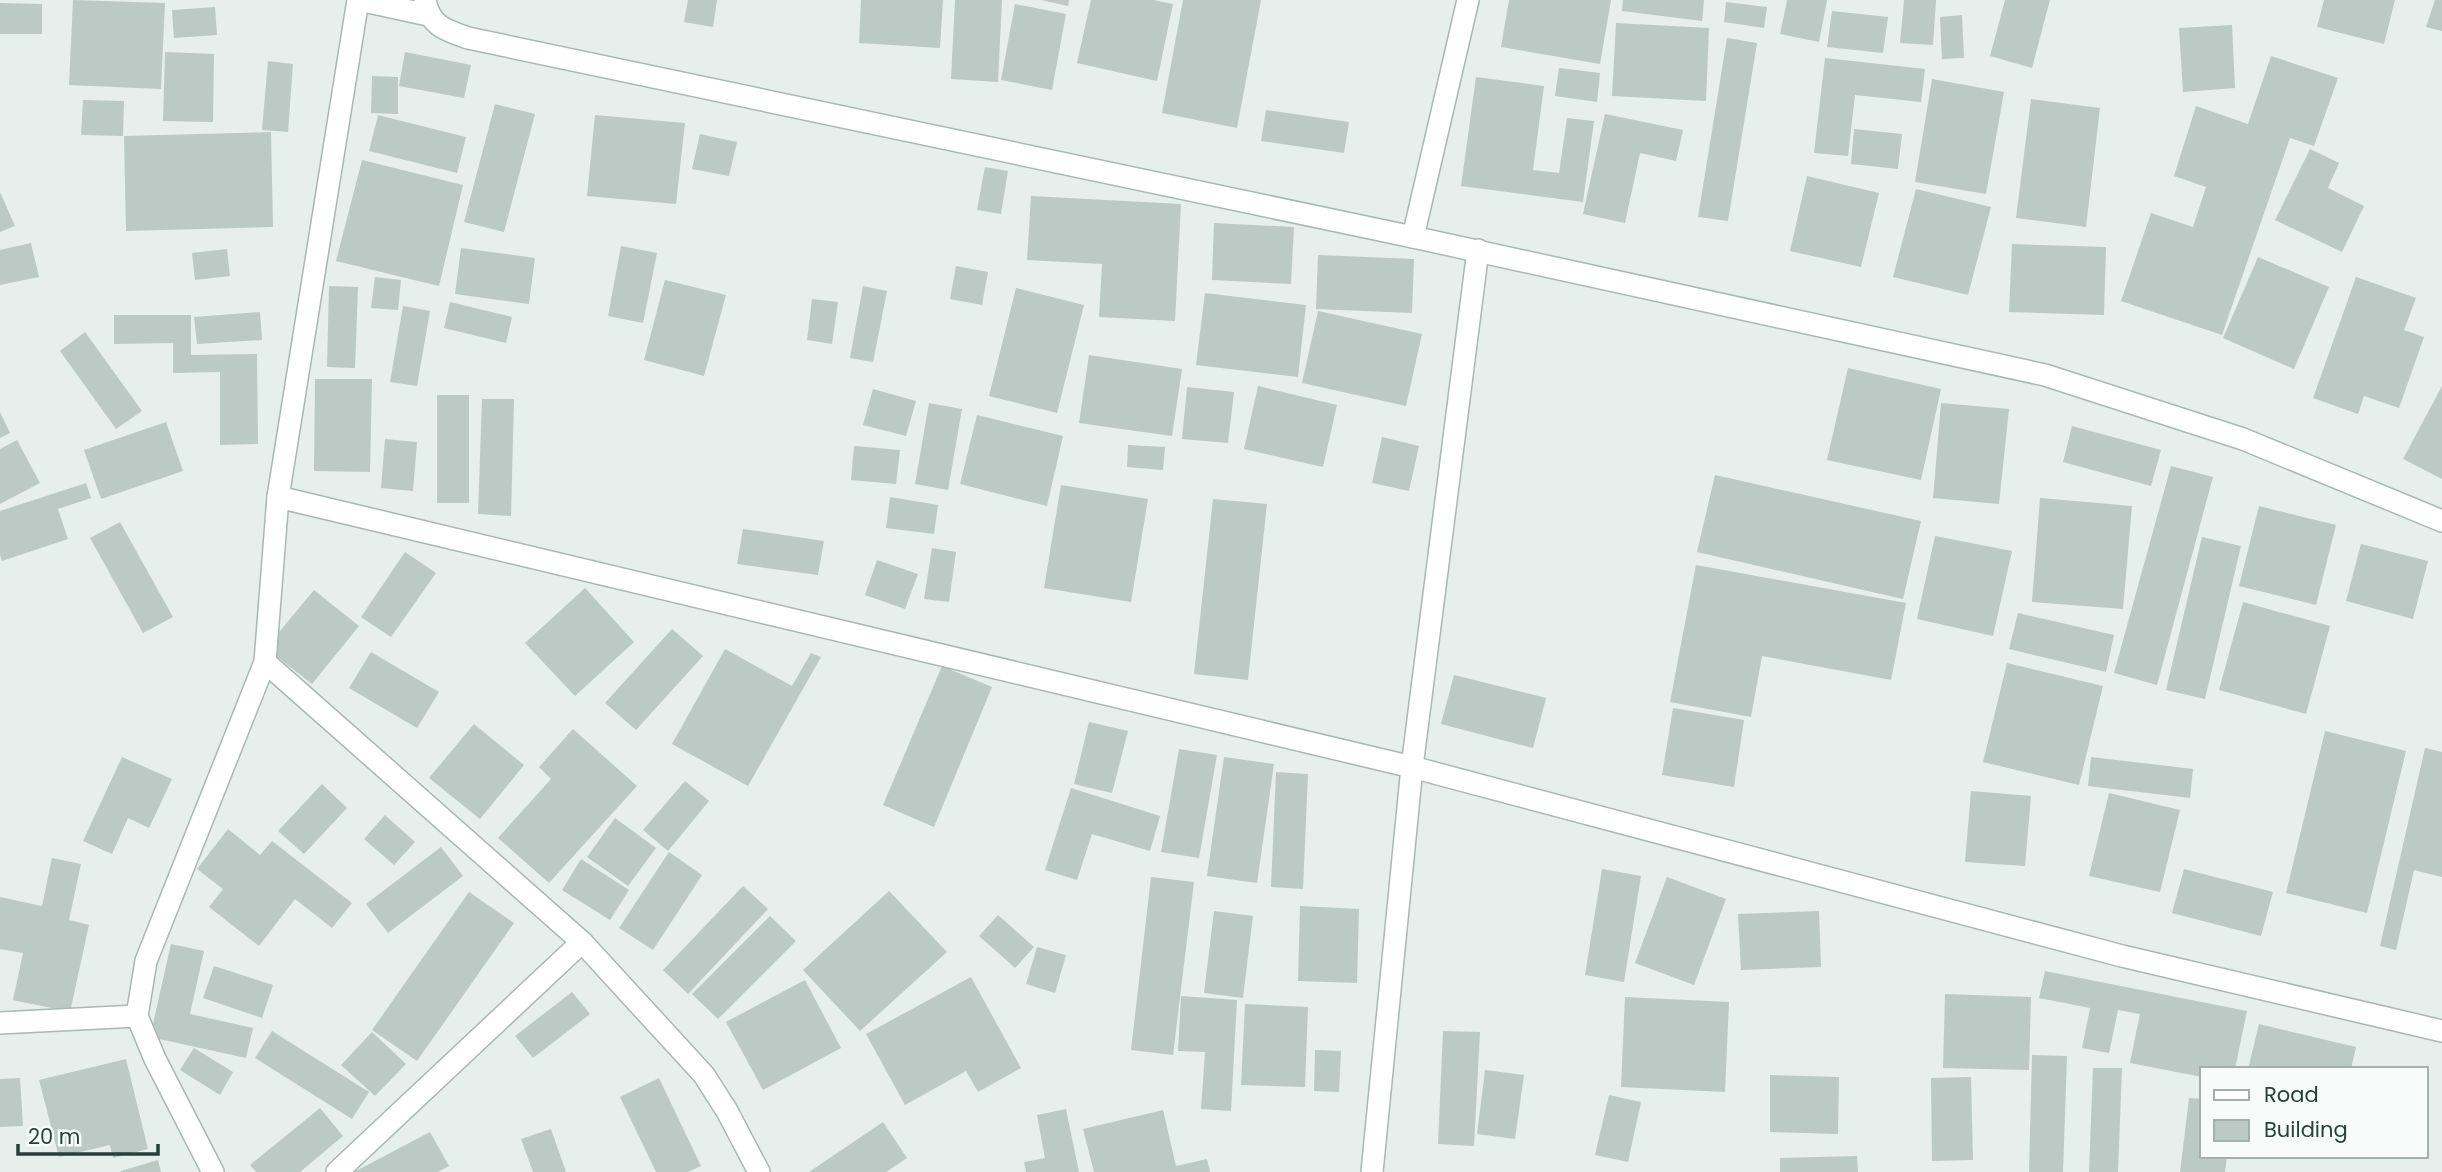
<svg xmlns="http://www.w3.org/2000/svg" width="2442" height="1172" font-family="Poppins,sans-serif">
<rect width="100%" height="100%" fill="#e6efeb"/>
<g fill="#bbcac4">
<polygon points="73,0 165,3 161,89 69,85"/>
<polygon points="688,0 717,0 713,27 684,22"/>
<polygon points="861,0 943,0 940,48 859,43"/>
<polygon points="955,0 1002,0 998,82 951,79"/>
<polygon points="1041,0 1069,0 1068,6"/>
<polygon points="1091,0 1153,0 1173,4 1157,81 1077,63"/>
<polygon points="1183,0 1261,0 1237,128 1162,113"/>
<polygon points="1509,0 1611,0 1600,64 1501,47"/>
<polygon points="1623,0 1704,0 1702,21 1622,11"/>
<polygon points="1787,0 1827,0 1819,42 1780,34"/>
<polygon points="1904,0 1936,0 1933,45 1900,43"/>
<polygon points="2005,0 2050,0 2032,68 1990,56"/>
<polygon points="2324,0 2395,0 2384,44 2317,27"/>
<polygon points="2435,0 2442,0 2442,31 2426,27"/>
<polygon points="1726,2 1767,7 1764,28 1724,22"/>
<polygon points="0,3 42,4 42,34 0,34"/>
<polygon points="1015,4 1066,14 1052,90 1001,80"/>
<polygon points="215,7 217,35 174,38 172,10"/>
<polygon points="1832,11 1888,17 1883,53 1827,47"/>
<polygon points="1962,15 1964,58 1942,59 1940,17"/>
<polygon points="1616,23 1709,28 1706,101 1612,96"/>
<polygon points="2232,25 2235,88 2183,92 2179,28"/>
<polygon points="1727,38 1757,43 1728,221 1698,217"/>
<polygon points="165,52 214,54 213,122 163,121"/>
<polygon points="405,52 471,65 464,98 399,86"/>
<polygon points="2271,56 2338,78 2314,146 2290,138 2222,335 2121,301 2151,213 2193,227 2206,187 2174,176 2196,106 2248,124"/>
<polygon points="1825,58 1925,69 1921,102 1855,95 1848,156 1814,153"/>
<polygon points="268,61 293,64 288,132 262,130"/>
<polygon points="1559,68 1600,73 1597,102 1555,96"/>
<polygon points="372,76 398,77 398,114 371,113"/>
<polygon points="1476,77 1544,86 1533,170 1559,173 1567,118 1594,121 1583,202 1461,186"/>
<polygon points="1932,79 2004,92 1986,194 1915,182"/>
<polygon points="2031,99 2100,108 2086,227 2016,218"/>
<polygon points="83,100 124,101 123,136 81,135"/>
<polygon points="495,104 535,114 504,232 464,222"/>
<polygon points="1266,110 1349,122 1344,153 1261,141"/>
<polygon points="1605,114 1683,130 1676,161 1640,153 1625,223 1583,214"/>
<polygon points="378,115 466,137 457,173 369,151"/>
<polygon points="595,115 685,123 676,204 587,196"/>
<polygon points="1854,129 1902,134 1898,169 1851,164"/>
<polygon points="271,132 273,227 126,231 124,136"/>
<polygon points="700,134 737,142 729,176 692,169"/>
<polygon points="2310,149 2339,163 2328,188 2364,206 2342,252 2275,220"/>
<polygon points="362,160 463,185 439,286 336,261"/>
<polygon points="985,167 1008,171 1001,214 977,210"/>
<polygon points="1807,176 1879,193 1861,267 1790,251"/>
<polygon points="1916,189 1991,207 1968,295 1893,277"/>
<polygon points="0,192 15,226 0,232"/>
<polygon points="1031,196 1181,204 1175,321 1099,317 1102,264 1027,260"/>
<polygon points="1214,223 1294,227 1291,284 1212,280"/>
<polygon points="31,243 39,277 0,285 0,250"/>
<polygon points="2012,244 2106,247 2104,315 2009,312"/>
<polygon points="621,246 657,253 643,323 608,316"/>
<polygon points="461,248 535,258 529,304 455,294"/>
<polygon points="227,249 230,276 195,280 192,253"/>
<polygon points="1318,255 1414,259 1412,313 1316,309"/>
<polygon points="2258,257 2329,287 2294,369 2223,338"/>
<polygon points="956,266 988,272 982,305 950,299"/>
<polygon points="375,277 401,280 398,310 371,308"/>
<polygon points="2356,277 2416,298 2404,330 2424,337 2399,408 2364,396 2358,414 2313,398"/>
<polygon points="665,280 726,295 704,376 644,360"/>
<polygon points="329,286 358,287 355,368 327,367"/>
<polygon points="863,286 887,291 873,362 850,358"/>
<polygon points="1016,288 1084,305 1057,413 989,396"/>
<polygon points="1205,293 1306,305 1298,377 1196,365"/>
<polygon points="812,299 838,302 832,344 807,340"/>
<polygon points="450,302 512,317 506,343 444,328"/>
<polygon points="403,306 430,311 417,386 390,382"/>
<polygon points="1318,311 1422,334 1406,406 1302,383"/>
<polygon points="260,312 262,340 197,344 194,317"/>
<polygon points="114,315 191,315 191,355 257,354 258,444 220,445 220,372 173,373 173,343 114,344"/>
<polygon points="85,332 142,411 116,429 60,351"/>
<polygon points="1089,355 1182,369 1172,436 1079,423"/>
<polygon points="1848,368 1941,389 1921,480 1827,460"/>
<polygon points="315,379 372,379 370,472 314,471"/>
<polygon points="1258,386 1337,405 1323,467 1244,449"/>
<polygon points="2442,386 2442,479 2403,459"/>
<polygon points="1187,387 1234,392 1228,443 1182,439"/>
<polygon points="873,389 916,401 906,436 863,425"/>
<rect x="437" y="395" width="32" height="108"/>
<polygon points="482,399 514,399 511,516 478,514"/>
<polygon points="929,403 962,409 948,490 915,484"/>
<polygon points="1941,403 2009,409 1999,504 1933,498"/>
<polygon points="0,412 10,433 0,438"/>
<polygon points="977,415 1063,436 1047,506 960,484"/>
<polygon points="166,422 183,471 101,499 84,450"/>
<polygon points="2072,426 2161,450 2151,486 2063,462"/>
<polygon points="1382,437 1419,446 1409,491 1372,483"/>
<polygon points="385,439 417,442 413,491 381,488"/>
<polygon points="17,440 40,483 0,504 0,449"/>
<polygon points="1128,445 1165,447 1163,470 1127,467"/>
<polygon points="854,446 900,450 896,484 851,480"/>
<polygon points="2171,466 2213,477 2157,685 2114,673"/>
<polygon points="1715,475 1921,521 1903,599 1697,552"/>
<polygon points="86,483 91,498 58,509 68,539 2,561 0,555 0,511"/>
<polygon points="1061,485 1148,499 1131,602 1044,588"/>
<polygon points="890,497 938,505 934,534 886,528"/>
<polygon points="2040,498 2132,506 2123,609 2032,602"/>
<polygon points="1213,499 1267,504 1248,680 1194,674"/>
<polygon points="2259,506 2336,525 2316,605 2239,586"/>
<polygon points="120,522 173,617 143,633 90,538"/>
<polygon points="743,529 824,541 818,575 737,564"/>
<polygon points="1935,536 2012,551 1993,636 1917,619"/>
<polygon points="2202,537 2241,546 2205,699 2166,690"/>
<polygon points="2361,544 2428,561 2413,619 2346,601"/>
<polygon points="932,548 956,552 949,602 924,599"/>
<polygon points="405,552 436,573 391,637 361,617"/>
<polygon points="877,560 918,574 905,609 865,595"/>
<polygon points="1696,565 1906,603 1891,680 1762,656 1751,717 1670,702"/>
<polygon points="585,588 634,642 575,696 525,643"/>
<polygon points="314,590 359,626 312,684 266,648"/>
<polygon points="2243,602 2330,626 2306,714 2219,690"/>
<polygon points="2018,613 2114,635 2106,672 2009,649"/>
<polygon points="672,629 703,656 636,730 605,703"/>
<polygon points="725,649 792,686 811,653 821,657 748,786 672,744"/>
<polygon points="371,652 439,692 417,728 349,688"/>
<polygon points="2007,663 2103,686 2079,785 1983,762"/>
<polygon points="942,666 992,687 934,827 883,805"/>
<polygon points="1454,675 1546,698 1533,748 1441,724"/>
<polygon points="1673,708 1744,720 1734,787 1662,775"/>
<polygon points="1089,722 1128,731 1112,793 1074,784"/>
<polygon points="474,724 524,765 480,819 429,778"/>
<polygon points="573,729 637,786 549,883 498,838 551,779 539,767"/>
<polygon points="2325,731 2406,751 2367,913 2286,893"/>
<polygon points="2425,748 2442,752 2442,877 2414,870 2396,950 2380,946"/>
<polygon points="1179,749 1217,755 1199,858 1161,852"/>
<polygon points="122,757 172,779 149,828 128,818 112,854 83,841"/>
<polygon points="1224,757 1274,764 1257,883 1207,876"/>
<polygon points="2091,757 2193,769 2190,798 2088,786"/>
<polygon points="1276,772 1308,774 1303,889 1271,887"/>
<polygon points="685,781 709,801 668,851 643,830"/>
<polygon points="322,784 347,808 304,854 278,831"/>
<polygon points="1071,788 1160,816 1150,851 1092,834 1077,880 1045,870"/>
<polygon points="1971,791 2031,796 2025,866 1965,862"/>
<polygon points="2109,793 2180,810 2160,892 2089,876"/>
<polygon points="385,815 415,842 394,865 364,839"/>
<polygon points="615,818 656,848 628,886 587,857"/>
<polygon points="228,829 260,855 272,841 352,903 332,928 295,899 259,946 209,907 223,889 197,869"/>
<polygon points="441,847 463,876 388,933 366,904"/>
<polygon points="669,852 702,875 653,950 619,928"/>
<polygon points="52,858 81,864 69,920 89,925 70,1012 13,1000 23,953 0,949 0,897 42,906"/>
<polygon points="581,859 629,890 610,920 562,890"/>
<polygon points="1602,869 1641,876 1624,982 1585,975"/>
<polygon points="2184,869 2273,892 2261,936 2172,913"/>
<polygon points="1151,877 1194,882 1173,1055 1131,1050"/>
<polygon points="1667,877 1726,899 1694,985 1635,963"/>
<polygon points="743,886 768,909 688,994 663,970"/>
<polygon points="889,891 947,952 860,1031 803,970"/>
<polygon points="469,892 514,923 417,1061 372,1030"/>
<polygon points="1300,906 1359,909 1357,983 1298,981"/>
<polygon points="1214,911 1253,916 1243,998 1204,993"/>
<polygon points="1819,911 1821,967 1741,970 1738,914"/>
<polygon points="998,915 1034,947 1015,968 979,936"/>
<polygon points="770,916 796,941 718,1019 692,994"/>
<polygon points="171,944 204,951 190,1014 253,1028 246,1058 150,1037"/>
<polygon points="1037,947 1066,955 1055,993 1026,984"/>
<polygon points="214,966 273,985 262,1018 203,998"/>
<polygon points="2045,971 2247,1011 2235,1069 2202,1069 2202,1077 2130,1063 2140,1014 2118,1010 2109,1053 2082,1048 2090,1008 2039,998"/>
<polygon points="971,977 1021,1068 978,1092 966,1071 905,1105 866,1034"/>
<polygon points="805,980 841,1048 763,1090 726,1022"/>
<polygon points="572,992 590,1014 533,1058 515,1036"/>
<polygon points="1945,994 2031,997 2029,1070 1943,1068"/>
<polygon points="1181,996 1237,1000 1231,1111 1201,1109 1205,1052 1178,1051"/>
<polygon points="1625,997 1729,1002 1725,1092 1621,1087"/>
<polygon points="1245,1004 1308,1007 1305,1087 1241,1085"/>
<polygon points="2259,1024 2356,1047 2351,1069 2248,1069"/>
<polygon points="272,1031 369,1092 352,1119 255,1058"/>
<polygon points="1443,1031 1480,1032 1474,1146 1438,1144"/>
<polygon points="372,1032 406,1064 375,1096 341,1065"/>
<polygon points="194,1048 233,1072 220,1095 180,1070"/>
<polygon points="1315,1050 1341,1051 1339,1092 1314,1091"/>
<polygon points="2032,1055 2067,1056 2063,1172 2029,1172"/>
<polygon points="126,1059 148,1149 113,1158 110,1145 59,1157 39,1080"/>
<polygon points="2093,1068 2122,1068 2118,1172 2089,1172"/>
<polygon points="1485,1070 1524,1075 1515,1139 1477,1134"/>
<polygon points="1770,1075 1839,1077 1838,1134 1770,1132"/>
<polygon points="1971,1077 1973,1160 1932,1161 1931,1078"/>
<polygon points="20,1078 23,1126 0,1127 0,1079"/>
<polygon points="659,1078 701,1166 688,1172 656,1172 620,1097"/>
<polygon points="1609,1095 1641,1102 1628,1162 1595,1155"/>
<polygon points="2189,1098 2202,1099 2202,1156 2227,1156 2225,1172 2180,1172"/>
<polygon points="320,1108 343,1136 300,1172 256,1172 250,1165"/>
<polygon points="1066,1109 1079,1172 1026,1172 1024,1162 1045,1158 1037,1115"/>
<polygon points="1163,1110 1176,1166 1207,1159 1210,1172 1094,1172 1083,1129"/>
<polygon points="883,1122 907,1158 886,1172 809,1172"/>
<polygon points="551,1129 566,1172 533,1172 521,1139"/>
<polygon points="430,1132 449,1166 438,1172 354,1172"/>
<polygon points="1857,1156 1858,1172 1780,1172 1780,1158"/>
<polygon points="158,1160 161,1172 121,1172 121,1171"/>
</g>
<g fill="none" stroke-linecap="round" stroke-linejoin="round">
<g stroke="#a8b8b2" stroke-width="24">
<g id="street">
<polyline points="359,0 428,15"/>
<polyline points="1413,237 1468,0"/>
<polyline points="278,497 1412,767 2122,956 2442,1031"/>
<polyline points="265,662 582,942 704,1075 727,1111 759,1172"/>
<polyline points="0,1023 137,1016"/>
<polyline points="213,1172 155,1059 137,1016 146,961 265,662 278,497 358,0"/>
<polyline points="337,1172 582,942"/>
<polyline points="1372,1172 1412,767 1478,250"/>
</g>
</g>
<g stroke="#a4bbb3" stroke-width="24">
<path id="secondary" d="M425,0C430,26 445,30 468,38L1413,237L2045,375L2243,439L2442,521"/>
</g>
<use href="#street" stroke="#fff" stroke-width="21"/>
<use href="#secondary" stroke="#fff" stroke-width="21"/>
</g>
<rect x="2200" y="1067" width="228" height="91" fill="#f7fbf9" stroke="#a3b1ad" stroke-width="2"/>
<rect x="2214" y="1090" width="35" height="10" fill="#ffffff" stroke="#a3b1ad" stroke-width="2"/>
<text x="2264" y="1102" font-size="21" fill="#24423a">Road</text>
<rect x="2214" y="1120" width="35" height="21" fill="#bbcac4" stroke="#a3b1ad" stroke-width="2"/>
<text x="2264" y="1137" font-size="21" fill="#24423a">Building</text>
<path d="M18 1144v10h140v-10" fill="none" stroke="#24423a" stroke-width="3.5"/>
<text x="28" y="1144" font-size="21" fill="#24423a" stroke="#f7fbf9" stroke-width="5" paint-order="stroke">20 m</text>
</svg>
